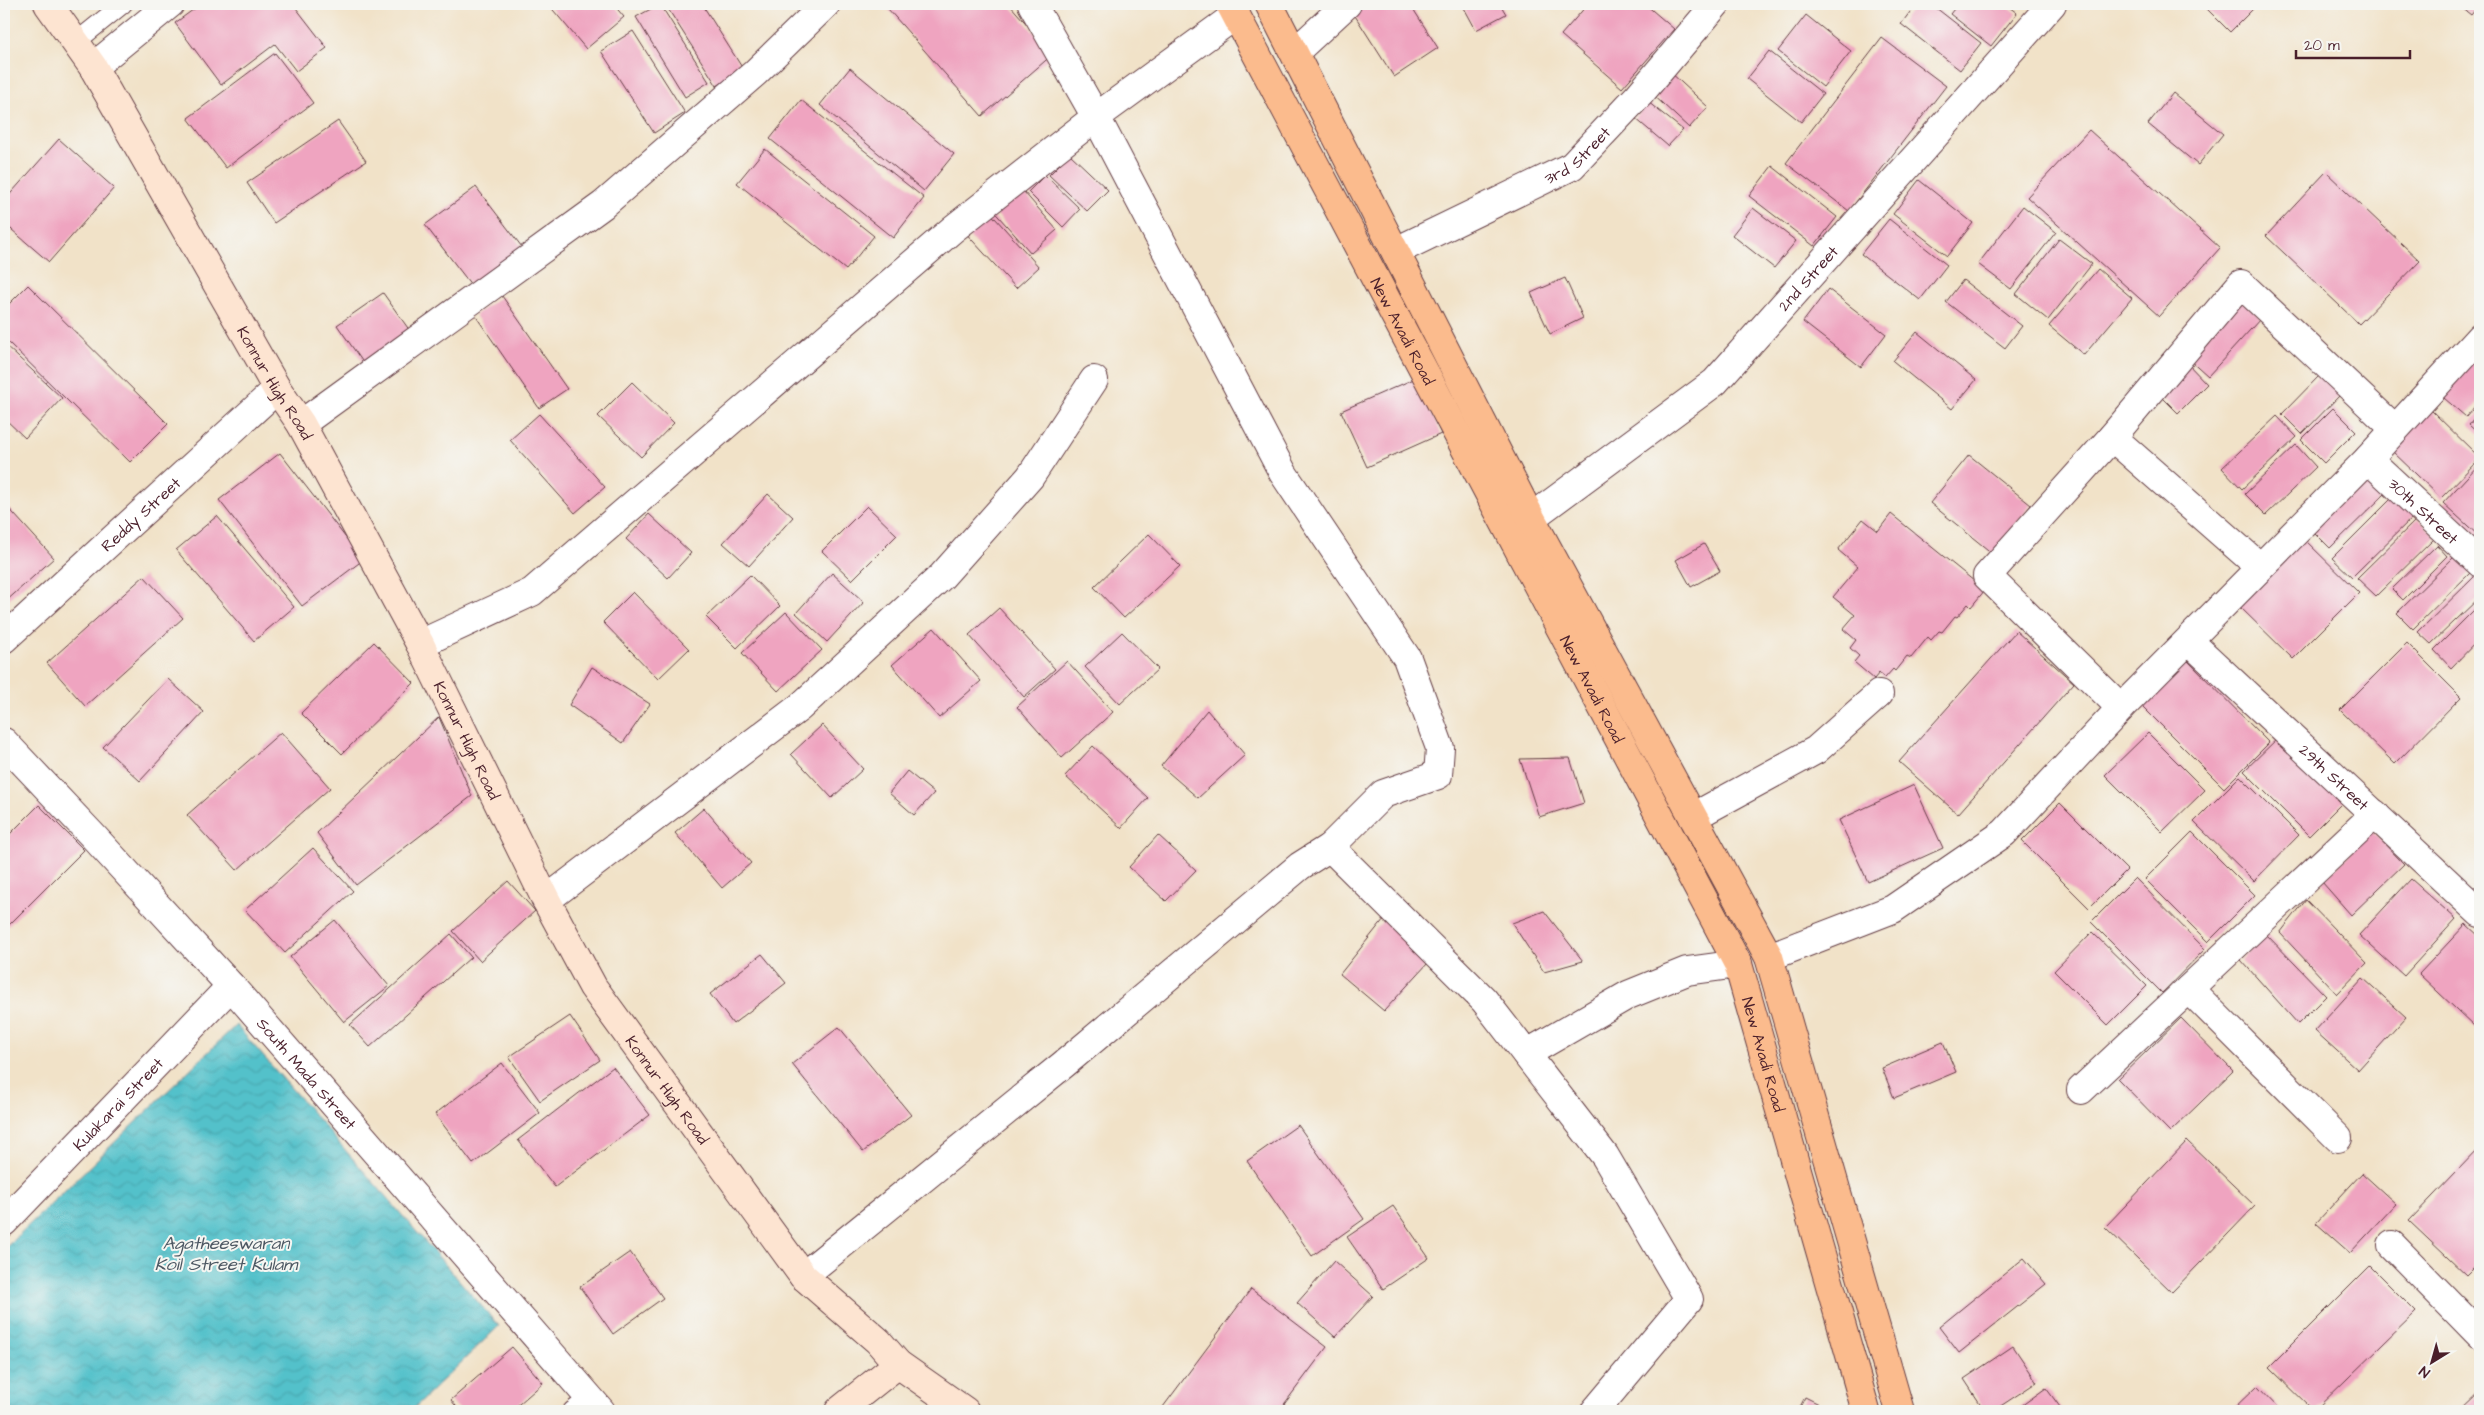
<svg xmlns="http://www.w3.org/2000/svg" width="2484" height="1415" font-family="'Architects Daughter',sans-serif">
<defs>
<pattern id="water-waves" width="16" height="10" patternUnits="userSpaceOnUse" patternTransform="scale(1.25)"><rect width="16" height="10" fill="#53c1ca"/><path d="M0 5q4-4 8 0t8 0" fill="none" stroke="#4aa5ae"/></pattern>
</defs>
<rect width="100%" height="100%" fill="#f6f6f2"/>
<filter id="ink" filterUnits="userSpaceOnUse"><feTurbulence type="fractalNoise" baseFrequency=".02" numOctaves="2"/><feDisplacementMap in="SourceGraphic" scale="10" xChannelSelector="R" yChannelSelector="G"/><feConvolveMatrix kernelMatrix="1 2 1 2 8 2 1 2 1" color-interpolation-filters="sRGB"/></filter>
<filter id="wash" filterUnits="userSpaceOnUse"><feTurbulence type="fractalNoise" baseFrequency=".0096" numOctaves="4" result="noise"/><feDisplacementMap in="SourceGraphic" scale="20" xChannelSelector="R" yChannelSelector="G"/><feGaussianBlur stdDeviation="1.12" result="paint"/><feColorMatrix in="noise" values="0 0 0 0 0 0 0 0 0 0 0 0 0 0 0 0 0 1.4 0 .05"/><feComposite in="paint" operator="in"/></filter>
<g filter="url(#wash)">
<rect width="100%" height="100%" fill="#f1e2c8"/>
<polygon fill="url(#water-waves)" stroke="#4e707a" points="236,1025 499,1326 411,1411 4,1411 4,1249"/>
<g id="blocks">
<g fill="#efa4c0">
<polygon points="201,4 293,4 327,48 296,71 275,44 221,85 175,23"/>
<polygon points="548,4 613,4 624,17 586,49"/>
<polygon points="660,4 709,82 685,97 636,17"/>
<polygon points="665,4 702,4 743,69 717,86"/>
<polygon points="894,4 1009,4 1053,54 982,116 888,9"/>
<polygon points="1364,4 1410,4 1438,48 1394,77 1352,11"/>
<polygon points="1462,4 1500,4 1506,14 1476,30"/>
<polygon points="1588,4 1645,4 1674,29 1622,88 1561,35"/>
<polygon points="1916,4 1931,4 1981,43 1960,70 1901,24"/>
<polygon points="1958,4 2005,4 2017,13 1991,46 1950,14"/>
<polygon points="2202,4 2258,4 2230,32"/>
<polygon points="2457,4 2480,4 2471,15"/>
<polygon points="1806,15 1851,51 1823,87 1778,51"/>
<polygon points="633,31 685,113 654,133 601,51"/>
<polygon points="1882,38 1946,86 1849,211 1786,163"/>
<polygon points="1769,51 1823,94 1801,122 1747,79"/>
<polygon points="275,53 313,103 226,168 188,118"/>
<polygon points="850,68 954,154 924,191 820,105"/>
<polygon points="1669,71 1708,107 1689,128 1650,92"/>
<polygon points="2173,93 2223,134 2198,165 2148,124"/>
<polygon points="801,100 924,198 893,238 770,139"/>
<polygon points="1648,102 1683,130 1668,146 1635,118"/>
<polygon points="338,121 366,161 274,223 247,183"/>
<polygon points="2089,130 2220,248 2159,316 2027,197"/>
<polygon points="59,139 114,188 49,262 4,223 4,201"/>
<polygon points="765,149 874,236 846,270 737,183"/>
<polygon points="1070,154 1108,190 1087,211 1049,175"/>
<polygon points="1772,166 1837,217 1814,246 1749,196"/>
<polygon points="2326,172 2420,261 2359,324 2266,236"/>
<polygon points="1045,175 1080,209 1063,227 1028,192"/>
<polygon points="1919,180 1973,223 1947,256 1893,214"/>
<polygon points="1017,184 1057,230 1031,253 990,207"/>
<polygon points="476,187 525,251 475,290 425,225"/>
<polygon points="2023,206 2056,232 2011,289 1978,264"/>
<polygon points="986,208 1039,267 1016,288 962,229"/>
<polygon points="1753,208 1796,241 1774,268 1732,235"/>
<polygon points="1889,219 1947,265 1920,300 1861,254"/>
<polygon points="2059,239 2092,264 2048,320 2016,294"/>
<polygon points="2098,269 2132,298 2084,355 2049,326"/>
<polygon points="1565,278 1583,318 1550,334 1531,293"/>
<polygon points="1963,280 2022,326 2005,348 1946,302"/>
<polygon points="28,285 168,424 130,462 4,338 4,309"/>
<polygon points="1828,289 1886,334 1861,367 1803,322"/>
<polygon points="383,293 415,338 369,371 337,325"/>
<polygon points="502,296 567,389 539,408 475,315"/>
<polygon points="2240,299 2261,318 2208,376 2187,357"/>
<polygon points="1917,332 1976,380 1952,409 1893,361"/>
<polygon points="4,344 62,398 25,438 4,418"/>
<polygon points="2480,351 2480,400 2466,417 2437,392"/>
<polygon points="2186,362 2207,384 2178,413 2156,391"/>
<polygon points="2320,375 2341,394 2302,434 2282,414"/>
<polygon points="1416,378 1441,434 1367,467 1341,411"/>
<polygon points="632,382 674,423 641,457 598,416"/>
<polygon points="2333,408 2356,431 2324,463 2301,440"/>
<polygon points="2430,409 2480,458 2441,498 2391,450"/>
<polygon points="2480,412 2480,435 2469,425"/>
<polygon points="539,414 605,487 575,513 510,440"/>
<polygon points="2277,416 2297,437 2242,489 2222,468"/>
<polygon points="2296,445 2316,467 2266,515 2245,494"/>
<polygon points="280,453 363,560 302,606 219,500"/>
<polygon points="1969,455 2031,505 1993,554 1930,503"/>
<polygon points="2480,463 2480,537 2443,503"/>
<polygon points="2370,471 2389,490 2330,548 2311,529"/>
<polygon points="2400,490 2420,510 2352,577 2332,558"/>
<polygon points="768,494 793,517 749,566 723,543"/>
<polygon points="4,503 54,558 4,603"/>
<polygon points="867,506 897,535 852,580 822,551"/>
<polygon points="649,514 691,553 668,578 626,539"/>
<polygon points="1891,514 1985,590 1971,607 1968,604 1957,617 1955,616 1942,632 1939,631 1931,640 1928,637 1911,658 1907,656 1895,671 1893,669 1885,678 1879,673 1874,679 1854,662 1859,656 1850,648 1856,640 1843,629 1855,615 1833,597 1858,567 1838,550 1863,519 1878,531"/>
<polygon points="217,516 294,607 254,641 176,550"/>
<polygon points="2418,518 2436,537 2376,596 2357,578"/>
<polygon points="1149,534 1180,566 1124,618 1094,587"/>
<polygon points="2302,537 2359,593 2293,659 2236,603"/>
<polygon points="1704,544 1720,571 1691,587 1676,560"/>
<polygon points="2437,545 2447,556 2403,600 2392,589"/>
<polygon points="2456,555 2472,571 2413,629 2397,613"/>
<polygon points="832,573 864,602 827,642 796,613"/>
<polygon points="750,575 780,606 737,648 706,617"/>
<polygon points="144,576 183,618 85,706 47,663"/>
<polygon points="2475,576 2480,581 2480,597 2431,644 2418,632"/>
<polygon points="633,592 689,649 658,679 603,622"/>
<polygon points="2480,604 2480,638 2451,668 2434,650"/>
<polygon points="999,608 1055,669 1024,697 969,635"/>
<polygon points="786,612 822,650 778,691 742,653"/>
<polygon points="934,628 981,681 939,718 892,665"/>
<polygon points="2016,631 2074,683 1958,814 1899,762"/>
<polygon points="1122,632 1158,669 1120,704 1085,667"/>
<polygon points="374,642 414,683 342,754 301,713"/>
<polygon points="2407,643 2461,697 2395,764 2340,710"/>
<polygon points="2184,657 2269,743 2224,788 2139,703"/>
<polygon points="1067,661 1113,712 1062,758 1017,707"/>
<polygon points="592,667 650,704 623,743 569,705"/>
<polygon points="168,679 204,712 140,781 103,747"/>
<polygon points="1207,710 1245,755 1198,798 1161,766"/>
<polygon points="439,717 472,796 356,885 317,833"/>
<polygon points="822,725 863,769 832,798 791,754"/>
<polygon points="281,732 330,788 237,870 187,815"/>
<polygon points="2148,733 2205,790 2162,832 2105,775"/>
<polygon points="2283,733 2347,798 2309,836 2244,771"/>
<polygon points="1093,746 1148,798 1121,828 1065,776"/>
<polygon points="1570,758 1584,803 1539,817 1520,759"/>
<polygon points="907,771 934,793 914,815 889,793"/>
<polygon points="2240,776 2299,835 2254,881 2194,822"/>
<polygon points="1914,785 1943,848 1868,882 1839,820"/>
<polygon points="2060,803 2127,870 2089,908 2022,841"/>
<polygon points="39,805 84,850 4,930 4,840"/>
<polygon points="704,808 751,863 722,888 675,833"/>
<polygon points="2372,831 2404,864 2351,915 2322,882"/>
<polygon points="2192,832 2255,895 2208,942 2145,879"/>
<polygon points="1158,835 1196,870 1166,901 1129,867"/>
<polygon points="313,848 353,891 285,953 245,910"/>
<polygon points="2135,878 2205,949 2162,993 2091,922"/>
<polygon points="2411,879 2456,919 2404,976 2359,935"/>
<polygon points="508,881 535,911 480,961 453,931"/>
<polygon points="2306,900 2367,963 2337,994 2280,933"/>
<polygon points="1544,911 1583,961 1544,972 1512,923"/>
<polygon points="1384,919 1428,963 1384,1011 1340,974"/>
<polygon points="335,920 389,986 344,1022 290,957"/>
<polygon points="2466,924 2480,937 2480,1022 2475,1027 2419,974"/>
<polygon points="2092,932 2147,986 2108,1025 2054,971"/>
<polygon points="2265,933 2326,996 2298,1024 2241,960"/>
<polygon points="451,934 471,957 370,1047 350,1025"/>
<polygon points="762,954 786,983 733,1024 710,994"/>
<polygon points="2363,978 2406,1017 2358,1070 2315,1031"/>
<polygon points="570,1016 600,1060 540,1101 509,1057"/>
<polygon points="2181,1018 2233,1071 2170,1132 2118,1079"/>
<polygon points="839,1027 911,1115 863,1152 792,1064"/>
<polygon points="1943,1042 1956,1072 1894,1098 1882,1068"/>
<polygon points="502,1063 540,1113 473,1164 435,1114"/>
<polygon points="613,1067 650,1115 555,1187 518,1140"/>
<polygon points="1298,1125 1364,1219 1312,1256 1247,1161"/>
<polygon points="2187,1141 2255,1206 2172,1292 2105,1227"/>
<polygon points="2480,1147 2480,1261 2466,1275 2409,1221"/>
<polygon points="2362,1173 2396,1204 2350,1253 2316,1223"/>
<polygon points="1393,1206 1429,1258 1383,1289 1347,1237"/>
<polygon points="630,1252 663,1298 613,1334 580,1287"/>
<polygon points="2024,1258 2046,1284 1959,1353 1939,1327"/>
<polygon points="1334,1261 1373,1296 1335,1337 1297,1303"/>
<polygon points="2370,1266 2416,1312 2314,1411 2269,1367"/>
<polygon points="1251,1289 1327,1347 1279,1411 1160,1411"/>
<polygon points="2013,1346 2037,1382 1993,1411 1985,1411 1964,1379"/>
<polygon points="512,1347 543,1383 511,1411 460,1411 451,1400"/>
<polygon points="2257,1386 2281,1411 2231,1411"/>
<polygon points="2046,1388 2063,1411 2014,1411"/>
<polygon points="2480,1391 2480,1411 2459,1411"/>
<polygon points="1805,1397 1833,1411 1798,1411"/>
</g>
</g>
</g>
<g filter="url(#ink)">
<use href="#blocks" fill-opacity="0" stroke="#633c43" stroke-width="1"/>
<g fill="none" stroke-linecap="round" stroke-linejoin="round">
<g stroke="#633c43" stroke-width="20">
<g id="lane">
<polyline points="76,42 123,4"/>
<polyline points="572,1411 590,1397"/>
</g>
</g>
<g stroke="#633c43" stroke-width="30">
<g id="street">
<polyline points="1032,4 1096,117 1283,473 1407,658 1440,748 1438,775 1383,794 1330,847"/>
<polyline points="1295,52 1347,4"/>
<polyline points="93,67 170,4"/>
<path id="s1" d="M1396,251L1572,166L1639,95L1716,4"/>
<polyline points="301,424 603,205 755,73 826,4"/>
<polyline points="2112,437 2241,284 2394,428"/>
<path id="s2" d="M2368,459L2480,563"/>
<path id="s3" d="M1531,518L1715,382L2052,4"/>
<path id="s4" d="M4,639L277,389"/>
<path id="s5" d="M2189,641L2480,913"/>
<polyline points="420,644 532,592 953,229 1096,117 1236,15"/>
<polyline points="2121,708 1987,576 2112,437 2260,567"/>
<path id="s6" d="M4,742L93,836L231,986L601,1411"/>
<polyline points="1693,817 1816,750 1879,694"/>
<polyline points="546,900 800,707 942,576 1030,477 1094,380"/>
<polyline points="1769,957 1893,909 2004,833 2121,708 2368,459 2480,337"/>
<polyline points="2189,989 2338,1138"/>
<polyline points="1526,1054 1628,995 1687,971 1738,964"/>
<polyline points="2081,1090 2375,814"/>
<path id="s7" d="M4,1222L231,986"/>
<polyline points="2392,1245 2480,1335"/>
<polyline points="803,1276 1064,1064 1300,866 1330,847 1484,1000 1605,1156 1689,1299 1595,1411"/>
</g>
</g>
<g stroke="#633c43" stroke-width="30">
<g id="secondary">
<path id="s8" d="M48,4L93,67L277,389L301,424L420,644L546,900L593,987L803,1276L878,1341L898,1364L965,1411"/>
<polyline points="839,1411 898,1364"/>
</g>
</g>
<g stroke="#633c43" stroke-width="30">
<g id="primary">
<path id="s9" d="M1230,4L1738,964L1866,1411"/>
<polyline points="1269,4 1531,518 1769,957 1900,1411"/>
</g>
</g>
<use href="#lane" stroke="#fff" stroke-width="18"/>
<use href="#street" stroke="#fff" stroke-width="28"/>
<use href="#secondary" stroke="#fde4d1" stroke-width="28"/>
<use href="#primary" stroke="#fbbb8d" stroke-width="28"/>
</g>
</g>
<g text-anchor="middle" stroke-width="4" stroke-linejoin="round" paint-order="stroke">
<g font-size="16" fill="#4a1f2b" stroke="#f6f6f2">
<text dy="6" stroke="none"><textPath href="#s1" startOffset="206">3rd Street</textPath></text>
<text dy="6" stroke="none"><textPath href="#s3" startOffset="368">2nd Street</textPath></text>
<text dy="6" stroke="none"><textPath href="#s9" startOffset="370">New Avadi Road</textPath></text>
<text dy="6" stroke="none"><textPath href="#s8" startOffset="442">Konnur High Road</textPath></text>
<text dy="6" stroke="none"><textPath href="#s2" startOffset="76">30th Street</textPath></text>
<text dy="6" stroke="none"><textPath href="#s4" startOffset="185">Reddy Street</textPath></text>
<text dy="6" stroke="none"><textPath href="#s9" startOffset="775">New Avadi Road</textPath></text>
<text dy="6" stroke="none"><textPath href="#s8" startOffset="848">Konnur High Road</textPath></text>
<text dy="6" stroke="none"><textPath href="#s5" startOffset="199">29th Street</textPath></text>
<text dy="6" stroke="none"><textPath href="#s9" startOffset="1180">New Avadi Road</textPath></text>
<text dy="6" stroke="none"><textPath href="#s6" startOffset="449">South Mada Street</textPath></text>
<text dy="6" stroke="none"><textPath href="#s8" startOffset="1252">Konnur High Road</textPath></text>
<text dy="6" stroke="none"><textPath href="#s7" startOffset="164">Kulakarai Street</textPath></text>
</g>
<g font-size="18" font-style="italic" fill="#4d5863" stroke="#f6f6f2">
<text x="226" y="1249">Agatheeswaran<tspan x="226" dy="21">Koil Street Kulam</tspan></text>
</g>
</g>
<rect width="2484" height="1415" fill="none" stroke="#f6f6f2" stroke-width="20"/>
<g transform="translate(2432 1362) rotate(217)" stroke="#f6f6f2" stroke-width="4" paint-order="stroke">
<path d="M0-4L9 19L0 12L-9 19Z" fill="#4a1f2b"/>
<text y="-8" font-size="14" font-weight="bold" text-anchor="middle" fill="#4a1f2b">N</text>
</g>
<path d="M2296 50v8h114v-8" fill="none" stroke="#4a1f2b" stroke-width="2.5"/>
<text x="2304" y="50" font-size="15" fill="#4a1f2b" stroke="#f6f6f2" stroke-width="4" paint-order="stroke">20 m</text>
</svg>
